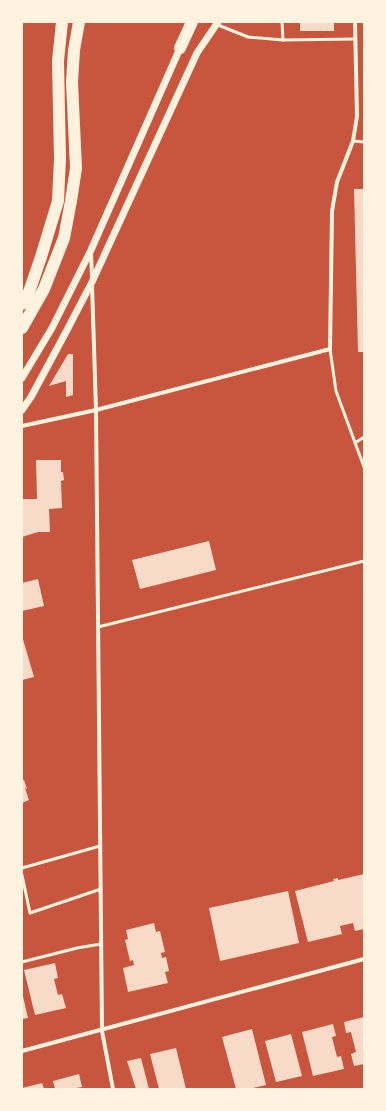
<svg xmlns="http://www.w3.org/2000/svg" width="386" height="1111" font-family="Spectral,serif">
<rect width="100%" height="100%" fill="#c8553d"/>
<g fill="#f7dbc8">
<rect x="300" y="22" width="34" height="9"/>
<polygon points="354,189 364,189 364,352 358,352"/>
<polygon points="68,354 73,354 73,395 66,397 66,381 49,386"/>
<polygon points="36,460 61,460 61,472 63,472 64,480 61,481 62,508 49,509 50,532 38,532 22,537 22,499 37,499"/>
<polygon points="209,541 216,570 140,589 132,560"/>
<polygon points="38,579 44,606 22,611 22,583"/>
<polygon points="22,636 34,677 22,680"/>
<polygon points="22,780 24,780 27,789 25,788 29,800 22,803"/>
<polygon points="364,874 364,929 355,931 353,923 340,926 342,934 308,942 295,891 334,881 333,879 338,878 338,880"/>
<polygon points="288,891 299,943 220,961 209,908"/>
<polygon points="154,923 156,932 160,931 165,952 161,953 162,958 166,957 169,971 165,972 168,983 128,992 123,968 134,965 133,960 130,961 125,940 128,939 126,930"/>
<polygon points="55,963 58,978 54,979 58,995 62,994 66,1008 35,1015 24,970"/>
<polygon points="22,992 28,1018 22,1019"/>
<polygon points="364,1017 364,1064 354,1066 351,1054 356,1052 351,1032 346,1033 344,1022"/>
<polygon points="333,1024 336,1036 332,1037 337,1057 341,1056 344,1069 313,1076 302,1032"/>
<polygon points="252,1029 266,1085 249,1089 236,1089 222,1037"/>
<polygon points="291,1034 302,1076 276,1082 265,1041"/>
<polygon points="176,1048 186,1089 159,1089 150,1054"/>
<polygon points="141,1058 149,1089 136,1089 127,1061"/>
<polygon points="79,1074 82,1087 76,1088 77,1089 55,1089 53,1081"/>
<polygon points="42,1083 44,1089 22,1089 22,1088"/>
</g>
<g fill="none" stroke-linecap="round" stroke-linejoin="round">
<g stroke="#fff3e0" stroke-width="3">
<polyline points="218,25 248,37 283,40 282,22"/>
<polyline points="283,40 355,39"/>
<polyline points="353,141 364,142"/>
<polyline points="330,349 336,391 364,467"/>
<polyline points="355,443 364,437"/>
<polyline points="98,627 364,561"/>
<polyline points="22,868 100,846"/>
<polyline points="22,875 30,913 101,889"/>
<polyline points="22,962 77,948 101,944"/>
</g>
<g stroke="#fff3e0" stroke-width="4">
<polyline points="91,252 92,277"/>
<polyline points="92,284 96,410 102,1031 113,1089"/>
<polyline points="22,426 96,410 330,349 332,211 337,182 353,141 357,116 355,22"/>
<polyline points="22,1051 364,959"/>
</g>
<g stroke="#fff3e0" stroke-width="7">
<polyline points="22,378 52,328 91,250 181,46"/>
<polyline points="22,410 31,397 66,332 92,282 197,53 218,22"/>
</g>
<g stroke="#fff3e0" stroke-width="12">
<polyline points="180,48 192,22"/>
<polyline points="22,304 29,292 41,257 58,201 60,159 58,61 62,22"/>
<polyline points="22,328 44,289 64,238 71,201 76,168 72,82 74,50 79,22"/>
</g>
</g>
<rect width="386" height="1111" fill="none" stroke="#fff3e0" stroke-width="46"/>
</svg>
